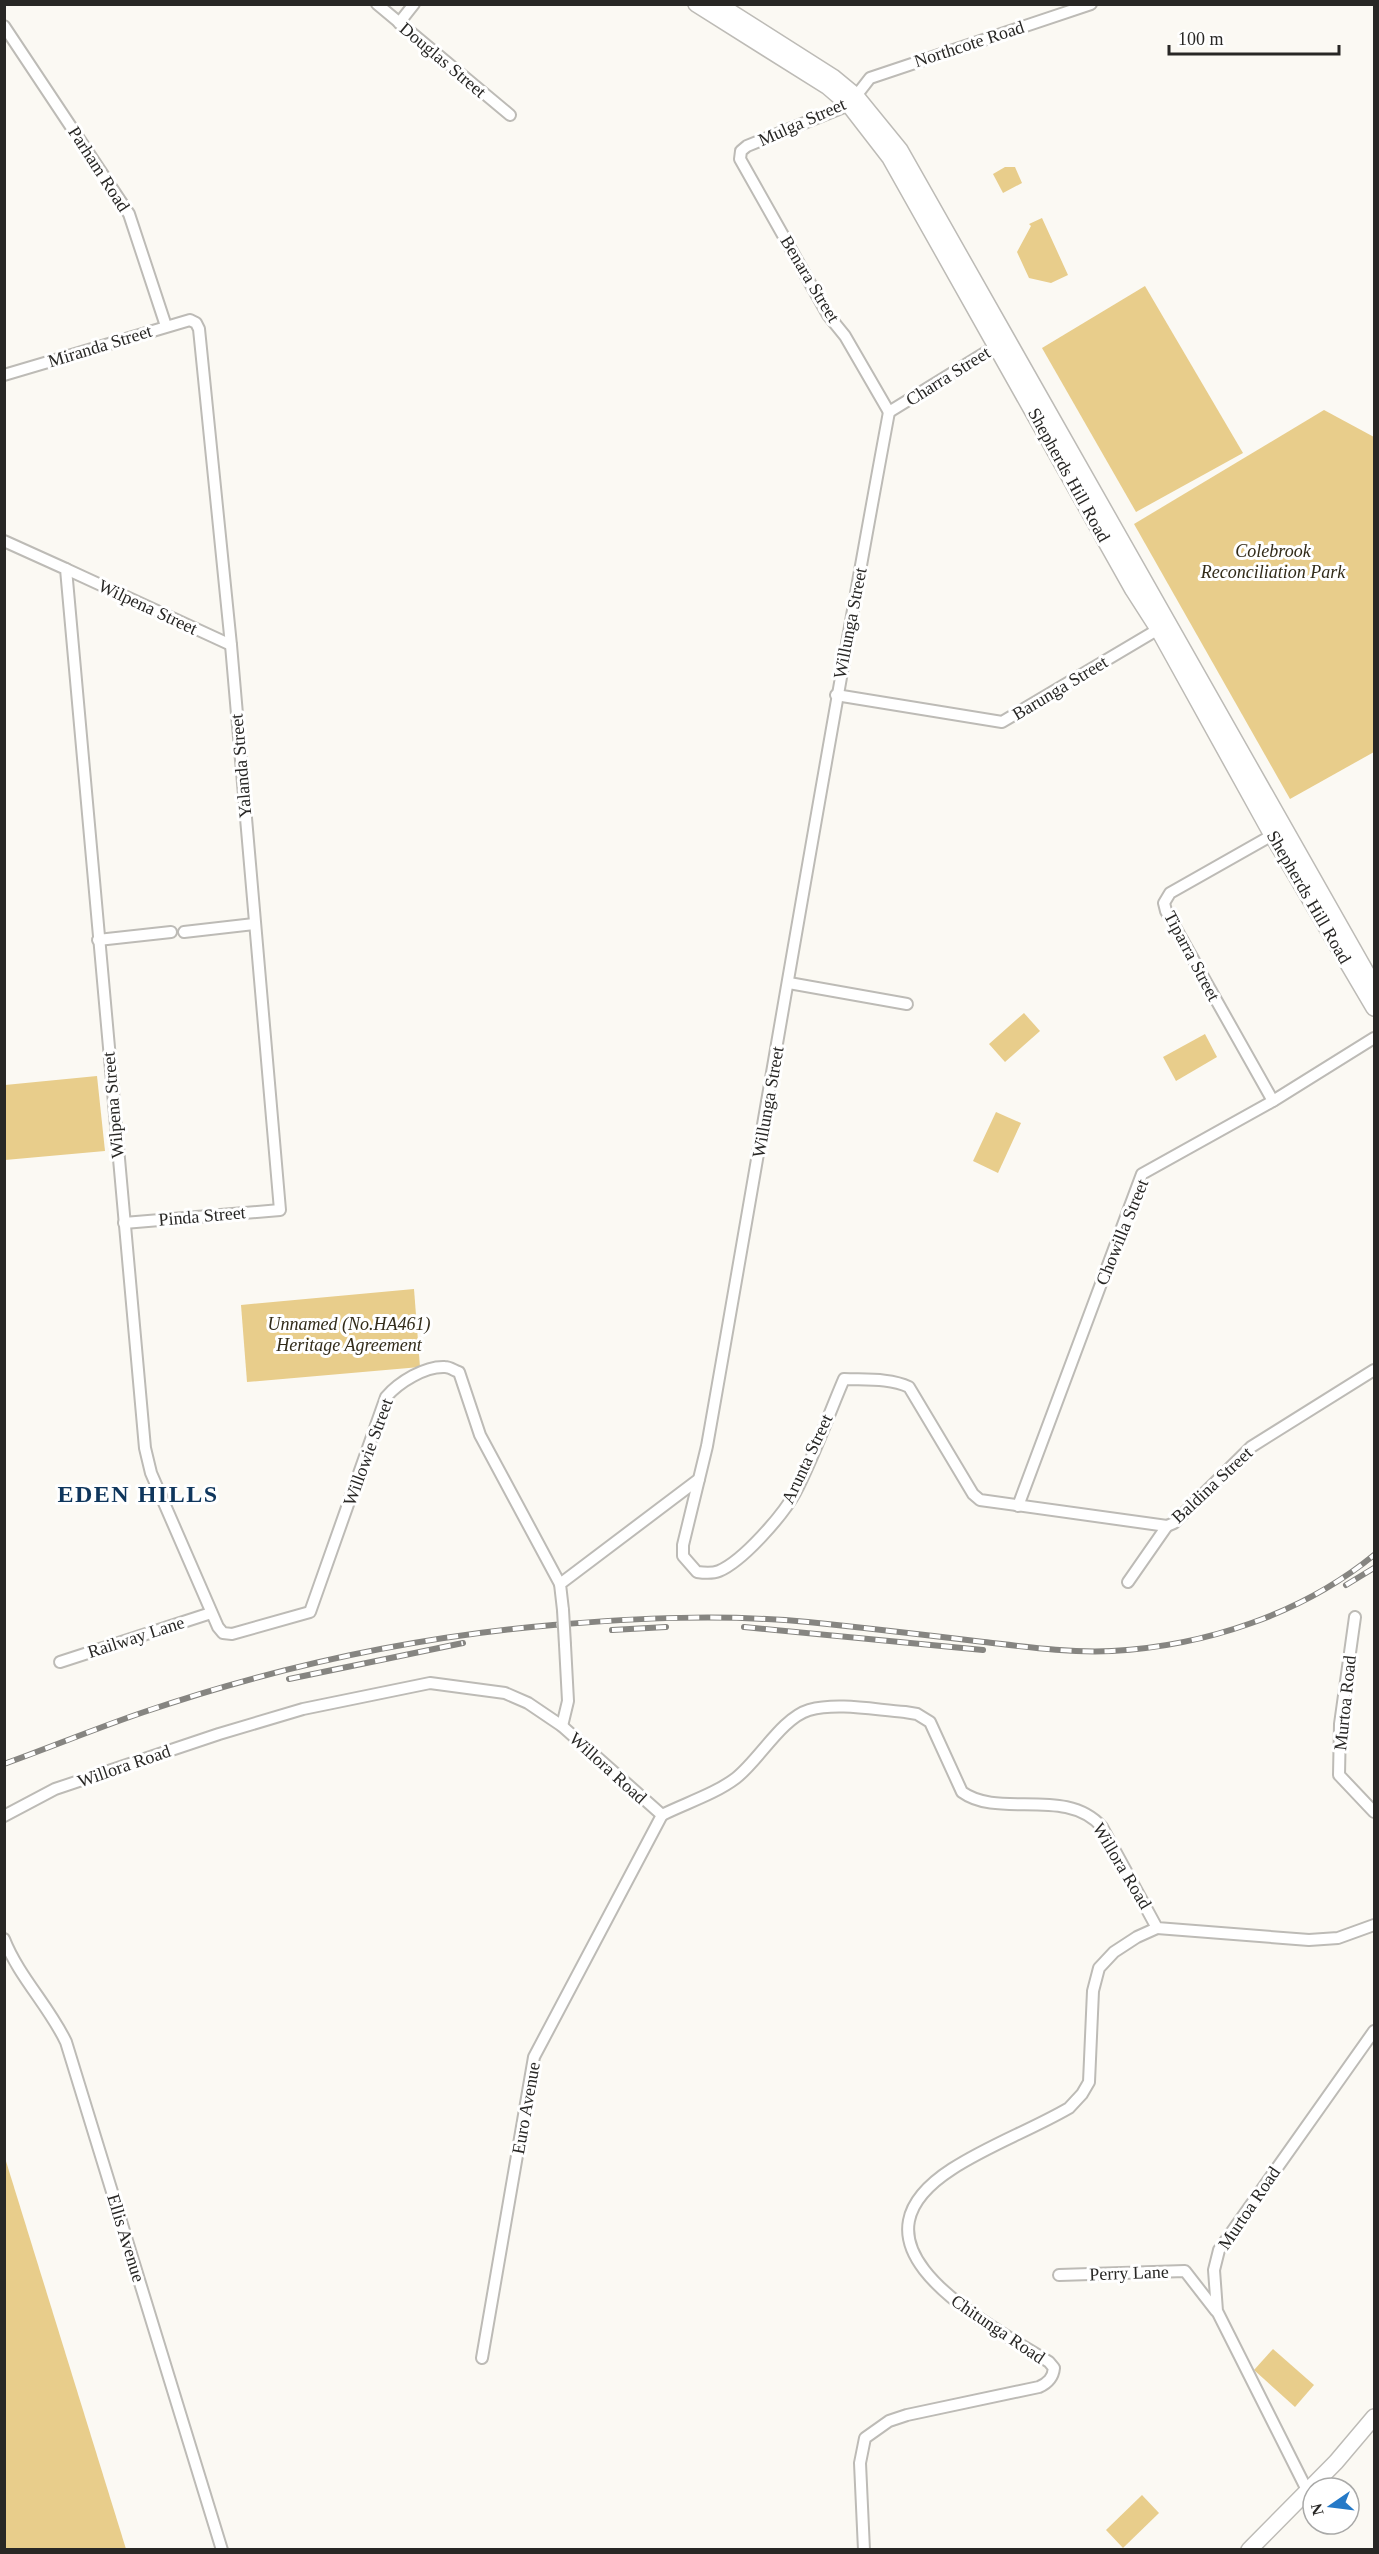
<svg xmlns="http://www.w3.org/2000/svg" width="1379" height="2554" font-family="'Times New Roman',serif">
<rect width="100%" height="100%" fill="#fbf9f3"/>
<g fill="#e8cd8b">
<polygon points="1005,167 1015,167 1022,183 1003,193 993,174"/>
<polygon points="1042,218 1068,275 1051,283 1029,278 1017,252 1031,226 1029,224"/>
<polygon points="1145,286 1243,453 1136,512 1042,348"/>
<polygon points="1324,410 1374,437 1374,752 1290,799 1134,524"/>
<polygon points="1024,1013 1040,1031 1005,1062 989,1044"/>
<polygon points="1205,1034 1217,1057 1176,1081 1163,1057"/>
<polygon points="97,1076 105,1151 5,1160 5,1085"/>
<polygon points="996,1112 1021,1123 998,1173 973,1161"/>
<polygon points="414,1289 420,1367 247,1382 241,1305"/>
<polygon points="5,2158 126,2549 5,2549"/>
<polygon points="1273,2349 1314,2385 1295,2407 1254,2370"/>
<polygon points="1142,2495 1159,2513 1123,2548 1106,2530"/>
</g>
<g fill="none" stroke-linecap="round" stroke-linejoin="round">
<g stroke="#bdbbb6" stroke-width="14">
<g id="street">
<polyline points="377,4 510,115"/>
<polyline points="399,23 414,4"/>
<polyline points="4,26 129,214 166,326"/>
<polyline points="4,375 190,320 196,323 199,329 231,645 280,1210 124,1223"/>
<polyline points="889,412 845,336 828,315 740,159 741,151 747,146 849,105 870,78 1091,4"/>
<polyline points="889,412 1001,343"/>
<path d="M4,541L66,569L145,1448L151,1473L218,1627L223,1633L232,1634L310,1612L386,1397C399,1382 425,1366 445,1367C450,1367 455,1371 459,1372L480,1435L560,1584"/>
<polyline points="66,569 231,645"/>
<polyline points="836,695 1002,722 1162,627"/>
<polyline points="184,932 254,924"/>
<polyline points="98,940 171,932"/>
<polyline points="789,983 907,1004"/>
<polyline points="1273,1101 1166,911 1164,903 1170,893 1276,833"/>
<path d="M699,1479L683,1545V1556L697,1572C704,1573 712,1574 719,1571C743,1561 783,1515 795,1493C814,1457 828,1416 844,1379C865,1380 890,1378 909,1387L973,1494L980,1500L1167,1526"/>
<polyline points="1018,1506 1142,1174 1273,1101 1374,1038"/>
<polyline points="1128,1582 1167,1526 1174,1523 1251,1447 1374,1370"/>
<path d="M563,1610L560,1584L699,1479L707,1446C768,1101 825,756 889,412"/>
<polyline points="1355,1617 1340,1724 1339,1775 1374,1812"/>
<polyline points="60,1662 211,1613"/>
<polyline points="562,1726 568,1701 565,1645"/>
<path d="M4,1816L55,1789L219,1734L303,1709L430,1683L505,1693L528,1703L562,1726L662,1815C686,1803 715,1794 736,1778C759,1760 782,1718 809,1710C838,1702 875,1710 905,1712L917,1714L930,1722L962,1792C999,1819 1066,1786 1102,1827L1157,1928L1309,1940L1338,1938L1374,1925"/>
<path d="M4,1939C19,1977 49,2006 66,2042L222,2550"/>
<polyline points="1059,2275 1185,2271 1216,2311"/>
<polyline points="482,2358 534,2057 662,1815"/>
<polyline points="1312,2500 1217,2311 1214,2270 1219,2250 1374,2031"/>
<path d="M864,2550L860,2463L865,2438L889,2421L907,2415L1039,2387C1048,2383 1053,2378 1054,2368L1049,2362C987,2323 833,2246 952,2169C989,2145 1031,2130 1069,2108L1082,2094L1089,2082L1093,1991L1099,1968L1114,1952L1137,1937L1157,1928"/>
</g>
</g>
<g stroke="#bdbbb6" stroke-width="18">
<g id="secondary">
<polyline points="696,4 828,87 849,105 890,158 1133,590 1158,629 1272,835 1374,1008"/>
<polyline points="718,4 833,77 856,96 900,150 1374,986"/>
<polyline points="1249,2550 1336,2462 1374,2417"/>
</g>
</g>
<use href="#street" stroke="#fff" stroke-width="10"/>
<use href="#secondary" stroke="#fff" stroke-width="15"/>
<g stroke="#868581" stroke-width="6">
<g id="rail">
<polyline points="1346,1585 1374,1568"/>
<polyline points="744,1627 983,1650"/>
<polyline points="612,1630 666,1627"/>
<polyline points="289,1679 463,1643"/>
<path d="M4,1764C51,1747 97,1728 144,1712C276,1667 414,1637 553,1625C637,1618 723,1614 808,1622C867,1628 926,1635 984,1642C1027,1647 1069,1653 1112,1651C1205,1646 1302,1614 1374,1555"/>
</g>
</g>
<use href="#rail" stroke="#fff" stroke-width="4" stroke-dasharray="11" stroke-linecap="butt"/>
<g stroke="#bdbbb6" stroke-width="14" stroke-linecap="butt">
<polyline id="street-bridge" points="563,1610 565,1645"/>
</g>
<use href="#street-bridge" stroke="#fff" stroke-width="10"/>
</g>
<g text-anchor="middle" stroke-width="6" stroke-linejoin="round" paint-order="stroke">
<g font-size="18" fill="#282725" stroke="#fff">
<text transform="translate(969 44) rotate(-18)" y="6">Northcote Road</text>
<text transform="translate(443 60) rotate(40)" y="6">Douglas Street</text>
<text transform="translate(802 122) rotate(-24)" y="6">Mulga Street</text>
<text transform="translate(99 169) rotate(57)" y="6">Parham Road</text>
<text transform="translate(810 279) rotate(59)" y="6">Benara Street</text>
<text transform="translate(100 346) rotate(-17)" y="6">Miranda Street</text>
<text transform="translate(948 376) rotate(-32)" y="6">Charra Street</text>
<text transform="translate(1069 475) rotate(61)" y="6">Shepherds Hill Road</text>
<text transform="translate(148 607) rotate(25)" y="6">Wilpena Street</text>
<text transform="translate(850 623) rotate(-79)" y="6">Willunga Street</text>
<text transform="translate(1060 688) rotate(-31)" y="6">Barunga Street</text>
<text transform="translate(241 766) rotate(-95)" y="6">Yalanda Street</text>
<text transform="translate(1309 897) rotate(60)" y="6">Shepherds Hill Road</text>
<text transform="translate(1192 956) rotate(62)" y="6">Tiparra Street</text>
<text transform="translate(768 1102) rotate(-80)" y="6">Willunga Street</text>
<text transform="translate(113 1105) rotate(-95)" y="6">Wilpena Street</text>
<text transform="translate(202 1216) rotate(-5)" y="6">Pinda Street</text>
<text transform="translate(1122 1232) rotate(-68)" y="6">Chowilla Street</text>
<text transform="translate(368 1452) rotate(-70)" y="6">Willowie Street</text>
<text transform="translate(807 1459) rotate(-65)" y="6">Arunta Street</text>
<text transform="translate(1212 1485) rotate(-43)" y="6">Baldina Street</text>
<text transform="translate(136 1637) rotate(-18)" y="6">Railway Lane</text>
<text transform="translate(1345 1703) rotate(-84)" y="6">Murtoa Road</text>
<text transform="translate(124 1766) rotate(-19)" y="6">Willora Road</text>
<text transform="translate(608 1768) rotate(42)" y="6">Willora Road</text>
<text transform="translate(1122 1866) rotate(59)" y="6">Willora Road</text>
<text transform="translate(526 2108) rotate(-80)" y="6">Euro Avenue</text>
<text transform="translate(1249 2208) rotate(-56)" y="6">Murtoa Road</text>
<text transform="translate(126 2238) rotate(73)" y="6">Ellis Avenue</text>
<text transform="translate(1129 2273) rotate(-2)" y="6">Perry Lane</text>
<text transform="translate(998 2329) rotate(34)" y="6">Chitunga Road</text>
</g>
<g font-size="18" font-style="italic" fill="#322b19" stroke="#fff">
<text x="1273" y="557">Colebrook<tspan x="1273" dy="21">Reconciliation Park</tspan></text>
<text x="349" y="1330">Unnamed (No.HA461)<tspan x="349" dy="21">Heritage Agreement</tspan></text>
</g>
<g font-size="24" font-weight="bold" letter-spacing="1.5" fill="#0f365c" stroke="#fff">
<text x="138" y="1502">EDEN HILLS</text>
</g>
</g>
<rect width="1379" height="2554" fill="none" stroke="#282725" stroke-width="12"/>
<g transform="translate(1331 2506) rotate(256)"><circle r="28" fill="#ffffff" stroke="#a9a9a8" stroke-width="1.5"/>
<path d="M0-4.5L10 22L0 15L-10 22Z" fill="#2579c7"/>
<text y="-9" font-size="16" font-weight="bold" text-anchor="middle" fill="#282725">N</text>
</g>
<path d="M1169 45v9h170v-9" fill="none" stroke="#282725" stroke-width="3"/>
<text x="1178" y="45" font-size="18" fill="#282725" stroke="#ffffff" stroke-width="4.5" paint-order="stroke">100 m</text>
</svg>
